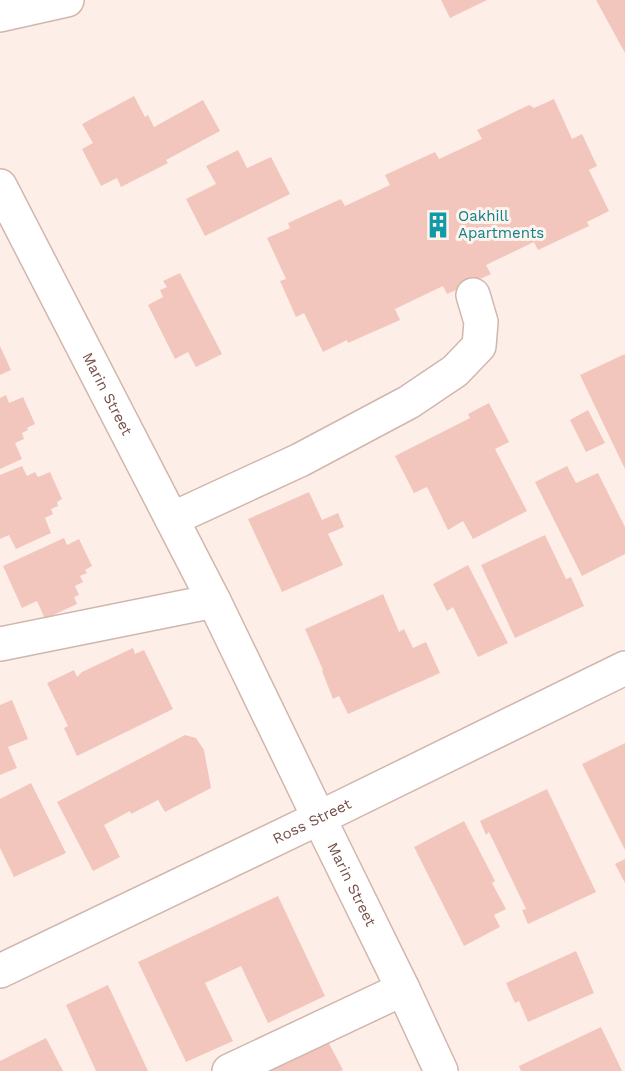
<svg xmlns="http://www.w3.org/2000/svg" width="625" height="1071" font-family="'Work Sans',sans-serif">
<rect width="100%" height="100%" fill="#fdefe7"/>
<g fill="#f3c6bd">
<polygon points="441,0 487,0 450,18"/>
<polygon points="596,0 625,0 625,53"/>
<polygon points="134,96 145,117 148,115 154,127 203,100 220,131 166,160 168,163 121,187 117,178 101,186 82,149 93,143 82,124"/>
<polygon points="554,99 572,139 582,134 597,166 589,170 609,211 587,222 589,226 538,250 534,242 486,265 491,274 447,294 443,286 395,309 400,320 348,343 347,340 323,352 304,313 296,317 280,281 286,279 267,238 290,228 288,223 341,199 345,206 390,185 385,175 435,152 439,159 482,139 477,130 529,105 534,108"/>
<polygon points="238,150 247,168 271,157 290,194 205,236 186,199 216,184 206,166"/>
<polygon points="180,273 222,354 196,367 188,352 175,359 148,305 163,297 160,290 167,287 163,281"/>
<polygon points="0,346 11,370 0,375"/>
<polygon points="625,354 625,469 580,375"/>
<polygon points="6,395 9,403 23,397 35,424 27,428 28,430 22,433 24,439 15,443 22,459 0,469 0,398"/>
<polygon points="489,403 509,442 495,449 527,511 473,539 463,521 448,530 427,487 414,493 395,456 470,418 468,414"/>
<polygon points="588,410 605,443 586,452 570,420"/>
<polygon points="22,466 27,476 35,472 38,477 50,472 62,499 57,502 58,506 51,509 53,514 45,518 51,533 16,549 9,535 0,539 0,475"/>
<polygon points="567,466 576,483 598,473 625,527 625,554 582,576 535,482"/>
<polygon points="309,492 322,520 338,513 344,527 328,534 343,565 282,592 248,519"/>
<polygon points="545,535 566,579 571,577 584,606 515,638 481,565"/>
<polygon points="64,538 67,545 79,539 92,566 85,570 87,573 80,576 83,582 75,586 79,595 74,597 77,604 45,619 37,601 22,608 3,566"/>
<polygon points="468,565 508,643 478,657 453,607 447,611 433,584"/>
<polygon points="383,594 399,632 404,629 413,648 426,642 440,673 348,714 339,696 333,699 322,671 323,670 305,629"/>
<polygon points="133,648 135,654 144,650 173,709 77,756 64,728 68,726 47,683 74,670 77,677 82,672"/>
<polygon points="12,700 28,739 8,747 17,768 0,775 0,705"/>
<polygon points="185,735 196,738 204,750 211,788 165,812 158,800 131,814 130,811 104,825 120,857 93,871 57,802"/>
<polygon points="625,743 625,850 582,764"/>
<polygon points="31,783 66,853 14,877 0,848 0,799"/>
<polygon points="547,789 596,892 528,924 522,910 526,909 489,832 486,835 480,821"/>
<polygon points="464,821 495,881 492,883 506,909 494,915 500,927 464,946 414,847"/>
<polygon points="625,859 625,883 615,864"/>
<polygon points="278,896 325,996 268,1023 241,966 205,983 233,1041 186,1062 138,962"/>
<polygon points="576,951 594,993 528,1022 519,1001 515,1003 506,983"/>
<polygon points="108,985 148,1071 96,1071 66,1005"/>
<polygon points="601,1027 622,1071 521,1071 519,1066"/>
<polygon points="46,1038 63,1071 0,1071 0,1061"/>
<polygon points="326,1038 343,1070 340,1071 255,1071 282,1057 286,1064 306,1054 304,1050"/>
</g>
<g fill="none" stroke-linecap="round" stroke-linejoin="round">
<g stroke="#d1b6ae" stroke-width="36">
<g id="minor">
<polyline points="0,15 67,0"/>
<path id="s1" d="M0,186L214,601L319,818L403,989L441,1071"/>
<polyline points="172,519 300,460 409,402 455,371 479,346 481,322 473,295"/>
<polyline points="0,644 214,601"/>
<path id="s2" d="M0,971L319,818L625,668"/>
<polyline points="229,1071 403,989"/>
</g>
</g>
<use href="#minor" stroke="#fff" stroke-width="33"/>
</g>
<defs>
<g id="building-bare" transform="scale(2.07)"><path d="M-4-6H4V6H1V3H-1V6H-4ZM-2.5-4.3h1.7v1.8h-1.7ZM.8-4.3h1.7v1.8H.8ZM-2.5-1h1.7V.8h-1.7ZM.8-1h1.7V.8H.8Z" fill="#0f9aa8" stroke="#fff4ed" stroke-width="2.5" paint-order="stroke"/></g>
</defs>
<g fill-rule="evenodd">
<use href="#building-bare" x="438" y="225"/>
</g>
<g text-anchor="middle" stroke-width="6" stroke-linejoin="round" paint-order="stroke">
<g font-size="15" fill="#0d838f" stroke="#fff4ed" text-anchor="start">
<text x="458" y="221">Oakhill<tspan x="458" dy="17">Apartments</tspan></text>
</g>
<g font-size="15" fill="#774f4a" stroke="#fff4ed">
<text dy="5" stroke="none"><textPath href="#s1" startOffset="234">Marin Street</textPath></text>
<text dy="5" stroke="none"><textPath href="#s2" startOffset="346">Ross Street</textPath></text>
<text dy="5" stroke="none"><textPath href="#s1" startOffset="782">Marin Street</textPath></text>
</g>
</g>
</svg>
